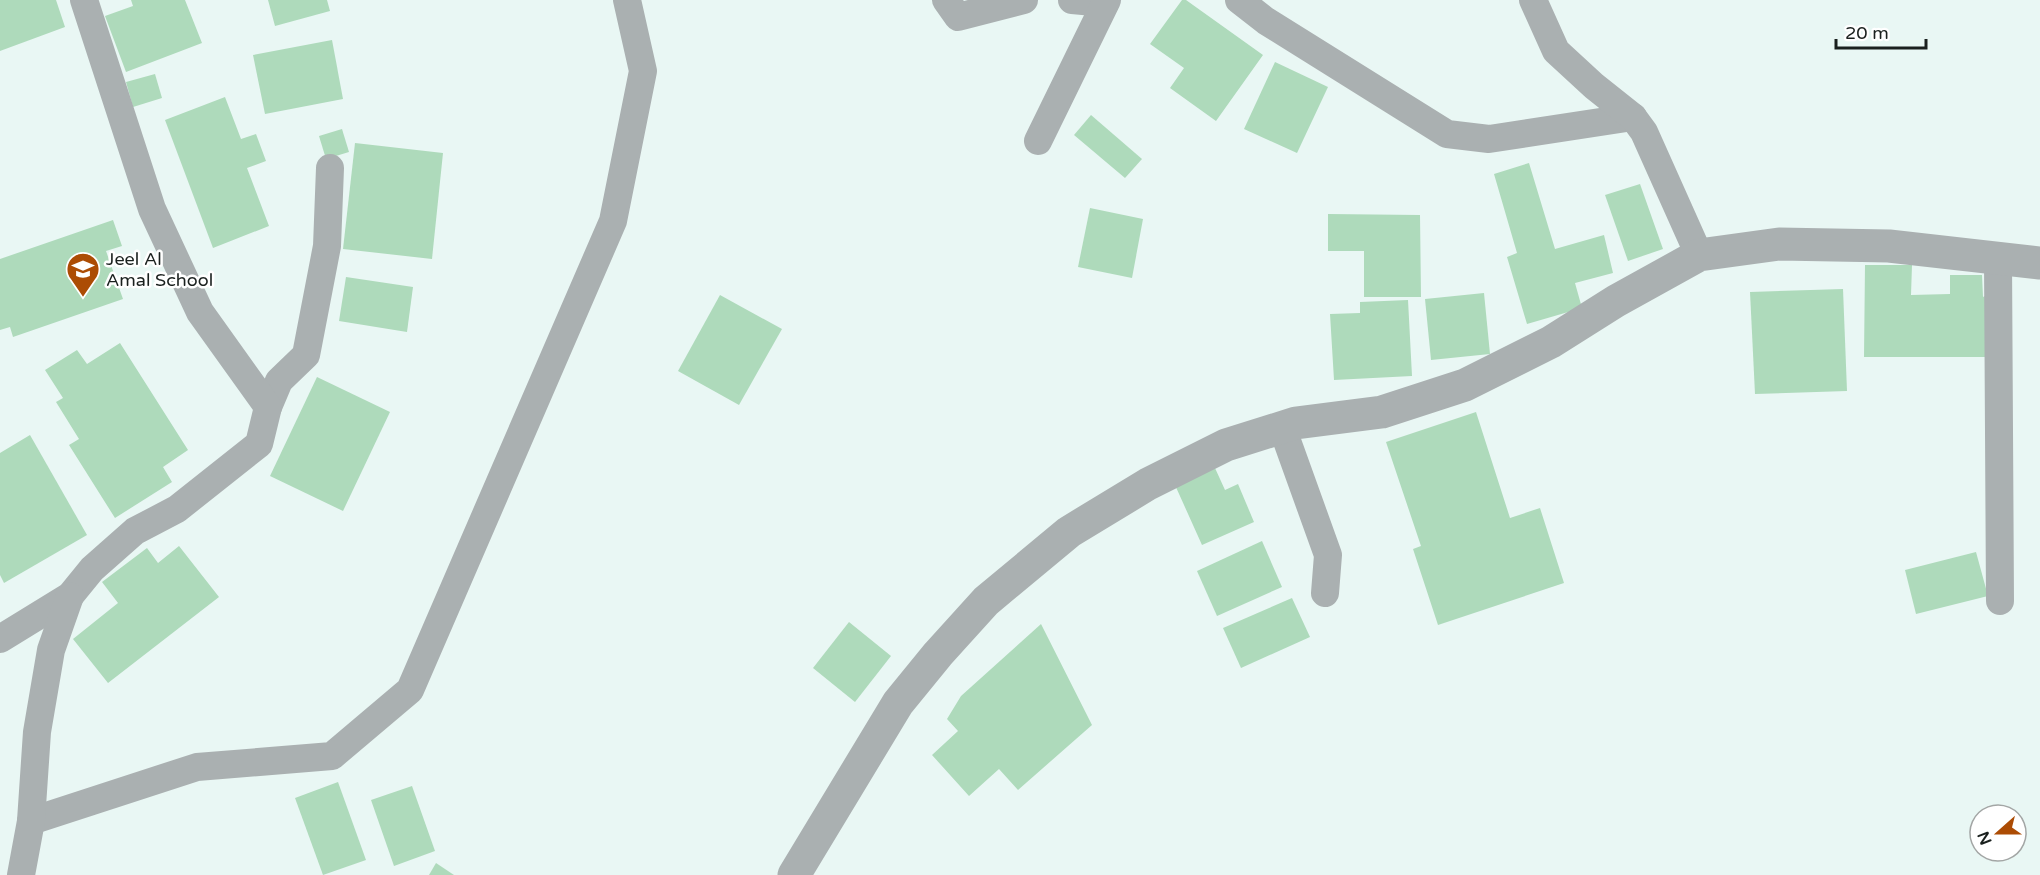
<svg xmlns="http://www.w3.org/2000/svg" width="2040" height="875" font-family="'Varela Round',sans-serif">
<rect width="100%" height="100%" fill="#e9f7f4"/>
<g fill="#aedabb">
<polygon points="0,0 56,0 65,27 0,51"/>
<polygon points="131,0 185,0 202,43 126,72 105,16 133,6"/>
<polygon points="268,0 327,0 330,11 275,26"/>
<polygon points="1182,0 1186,0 1263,55 1216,121 1170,88 1184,68 1150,44"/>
<polygon points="332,40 343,99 265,114 253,55"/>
<polygon points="1275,62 1328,87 1297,153 1244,129"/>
<polygon points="155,74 162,98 133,107 126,82"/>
<polygon points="225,97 241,139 256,134 266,161 247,168 269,226 213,248 165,120"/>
<polygon points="1091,115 1142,159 1125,178 1074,135"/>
<polygon points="342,129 349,152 326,159 319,136"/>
<polygon points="355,143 443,153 432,259 343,249"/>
<polygon points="1529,163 1555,249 1604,235 1613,273 1575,283 1582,308 1527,324 1507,257 1517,253 1494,174"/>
<polygon points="1640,184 1663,249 1628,261 1605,195"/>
<polygon points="1090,208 1143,219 1132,278 1078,267"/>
<polygon points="1328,214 1420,215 1421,297 1364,297 1364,251 1328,251"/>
<polygon points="113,220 122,246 106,251 123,299 13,337 10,327 0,330 0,259"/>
<polygon points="1865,265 1912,265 1911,295 1950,294 1950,275 1982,275 1983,297 1987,295 1987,357 1864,357"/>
<polygon points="346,277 413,287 407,332 339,321"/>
<polygon points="1843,289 1847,391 1755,394 1750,292"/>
<polygon points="1484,293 1490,354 1431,360 1425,299"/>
<polygon points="720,295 782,329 739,405 678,371"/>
<polygon points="1408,300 1412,376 1334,380 1330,314 1360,313 1360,302"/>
<polygon points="120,343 188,450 163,467 172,482 115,518 69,445 79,439 56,402 63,398 45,370 77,350 87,364"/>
<polygon points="317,377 390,412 343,511 270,476"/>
<polygon points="1476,412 1510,518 1540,508 1564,583 1438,625 1413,549 1421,546 1386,442"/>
<polygon points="30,435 87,535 4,583 0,575 0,453"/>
<polygon points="1215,468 1225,490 1238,484 1254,522 1202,545 1175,485"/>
<polygon points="1262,541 1282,587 1217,616 1197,571"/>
<polygon points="179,546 219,597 108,683 73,639 118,603 102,582 147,548 158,563"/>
<polygon points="1976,552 1988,596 1916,614 1905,570"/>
<polygon points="1292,598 1310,637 1241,668 1223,628"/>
<polygon points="849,622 891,656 855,702 813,668"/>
<polygon points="1041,624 1092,725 1018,790 999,769 969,796 932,755 958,731 947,719 961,696"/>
<polygon points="338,782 366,860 323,875 295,798"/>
<polygon points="412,786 435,851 394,866 371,800"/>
<polygon points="436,863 454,875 429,875"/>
</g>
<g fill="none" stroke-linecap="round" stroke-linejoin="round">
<g stroke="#aab0b1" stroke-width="28">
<polyline points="946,0 958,17 1024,0"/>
<polyline points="1072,0 1105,3"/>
<polyline points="1239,0 1266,21 1447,134 1489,139 1633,117"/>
<polyline points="1533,0 1556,51 1594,86 1633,117 1644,132 1699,255"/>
<polyline points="1038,141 1107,0"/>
<polyline points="1998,260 2000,601"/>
<polyline points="268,407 279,381 306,355 327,246 330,168"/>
<polyline points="1282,427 1328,555 1325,593"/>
<polyline points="0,639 70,596 92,569 135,531 177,509 259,444 268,407 200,312 152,209 84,0"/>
<polyline points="31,821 197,767 332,756 410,690 613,221 643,71 627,0"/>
<polyline points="21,875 31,821 37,732 51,650 70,596"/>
</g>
<polyline stroke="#aab0b1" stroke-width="33" points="794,875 898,703 938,654 986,601 1069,532 1148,484 1226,445 1296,423 1382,412 1465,385 1551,342 1616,301 1699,255 1779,244 1889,246 2040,263"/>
</g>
<defs>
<g id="school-pin" transform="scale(1.725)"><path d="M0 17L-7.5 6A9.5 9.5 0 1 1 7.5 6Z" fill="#ac4c04" stroke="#fff"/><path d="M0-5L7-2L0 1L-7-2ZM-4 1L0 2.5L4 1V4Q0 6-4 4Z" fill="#fff"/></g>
</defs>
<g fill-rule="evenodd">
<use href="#school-pin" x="83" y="269"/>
</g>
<g text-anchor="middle" stroke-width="5" stroke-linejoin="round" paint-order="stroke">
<g font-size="18" fill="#1a201e" stroke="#fff" text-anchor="start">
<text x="106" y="265">Jeel Al<tspan x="106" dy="21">Amal School</tspan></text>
</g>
</g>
<g transform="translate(1998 833) rotate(249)"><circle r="28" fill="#ffffff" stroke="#a3a6a5" stroke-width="1.5"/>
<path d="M0-4.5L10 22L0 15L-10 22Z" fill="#ac4c04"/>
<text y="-9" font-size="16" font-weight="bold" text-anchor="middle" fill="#1a201e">N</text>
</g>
<path d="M1836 39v9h90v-9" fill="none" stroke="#1a201e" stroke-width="3"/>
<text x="1845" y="39" font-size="18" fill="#1a201e" stroke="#ffffff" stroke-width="4.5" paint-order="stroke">20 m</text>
</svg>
